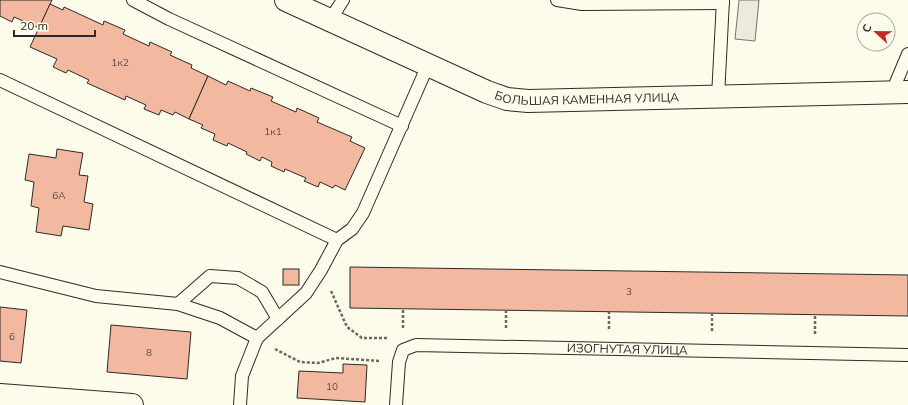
<svg xmlns="http://www.w3.org/2000/svg" width="908" height="405" font-family="Mulish,sans-serif">
<rect width="100%" height="100%" fill="#fdfbea"/>
<polygon fill="#eceadb" stroke="#74746e" points="739,0 759,0 755,41 735,39"/>
<g fill="#f2b8a0" stroke="#2b2b2b">
<polygon points="0,0 52,0 39,28 14,17 12,22 0,16"/>
<polygon points="50,4 63,10 64,7 103,25 104,21 125,30 123,34 149,46 150,42 172,52 170,55 192,65 191,68 208,76 189,119 175,112 173,115 161,110 159,115 144,109 146,105 126,96 125,100 87,83 89,80 68,70 66,73 53,67 57,59 30,47"/>
<polygon points="208,76 226,85 228,81 250,91 251,88 273,97 271,101 296,112 297,108 319,118 317,122 352,137 350,141 365,148 345,190 335,185 333,188 320,182 318,187 304,181 306,178 285,169 284,172 271,166 272,162 262,157 260,161 246,154 247,152 228,143 227,146 213,140 215,134 201,128 203,125 189,119"/>
<polygon points="57,149 83,153 79,175 88,176 84,202 93,204 89,230 63,226 61,236 36,232 39,208 31,206 34,182 25,180 29,154 56,158"/>
<polygon points="350,267 908,275 908,316 350,308"/>
<rect x="283" y="269" width="16" height="16"/>
<polygon points="0,307 27,310 21,363 0,361"/>
<polygon points="111,325 191,332 187,379 107,372"/>
<polygon points="343,364 367,365 365,402 297,398 299,371 343,373"/>
</g>
<g fill="none" stroke-linecap="round" stroke-linejoin="round">
<g stroke="#2b2b2b" stroke-width="14">
<g id="lane">
<polyline points="133,0 169,19 402,126"/>
<polyline points="557,0 582,4 723,3"/>
<polyline points="330,20 343,0"/>
<polyline points="0,80 337,240"/>
<polyline points="892,92 908,54"/>
<polyline points="718,97 723,0"/>
<polyline points="0,272 96,296 178,304 220,318 257,338"/>
<polyline points="178,304 210,276 238,278 262,292 278,319"/>
<polyline points="240,405 242,376 257,338 306,293 321,270 337,240 352,229 363,213 428,65"/>
<path id="s1" d="M396,405L399,362L403,350L416,345L908,355"/>
</g>
</g>
<g stroke="#2b2b2b" stroke-width="24">
<polyline id="street" points="0,395 132,405"/>
</g>
<g stroke="#2b2b2b" stroke-width="24">
<g id="secondary">
<path id="s2" d="M286,0L487,92L507,99L528,101L908,92"/>
</g>
</g>
<g stroke="#6a6964" stroke-width="2.5" stroke-dasharray="3 2" stroke-linecap="butt">
<polyline points="331,291 347,327 362,338 387,338"/>
<polyline points="403,328 403,309"/>
<polyline points="506,328 506,310"/>
<polyline points="609,329 609,312"/>
<polyline points="712,331 712,313"/>
<polyline points="815,334 815,315"/>
<polyline points="275,349 300,362 318,363 336,358 380,361"/>
</g>
<use href="#lane" stroke="#fdfbea" stroke-width="12"/>
<use href="#street" stroke="#fdfbea" stroke-width="22"/>
<use href="#secondary" stroke="#fdfbea" stroke-width="22"/>
</g>
<g text-anchor="middle" stroke-width="3" stroke-linejoin="round" paint-order="stroke">
<g font-size="10" fill="#5d4e48">
<text x="120" y="66">1к2</text>
<text x="273" y="135">1к1</text>
<text x="59" y="199">6А</text>
<text x="629" y="295">3</text>
<text x="12" y="340">6</text>
<text x="149" y="356">8</text>
<text x="332" y="390">10</text>
</g>
<g font-size="12" fill="#2b2b2b" stroke="#fdfbea">
<text dy="4" stroke="none"><textPath href="#s2" startOffset="322">БОЛЬШАЯ КАМЕННАЯ УЛИЦА</textPath></text>
<text dy="4" stroke="none"><textPath href="#s1" startOffset="281">ИЗОГНУТАЯ УЛИЦА</textPath></text>
</g>
</g>
<g transform="translate(876 32) rotate(292)"><circle r="19" fill="#fdfbea" stroke="#a9a89e"/>
<path d="M0-3L7 15L0 10L-7 15Z" fill="#c62828"/>
<text y="-6" font-size="11" font-weight="bold" text-anchor="middle" fill="#2b2b2b">С</text>
</g>
<path d="M14 30v6h81v-6" fill="none" stroke="#2b2b2b" stroke-width="2"/>
<text x="20" y="30" font-size="12" fill="#2b2b2b" stroke="#fdfbea" stroke-width="3" paint-order="stroke">20 m</text>
</svg>
